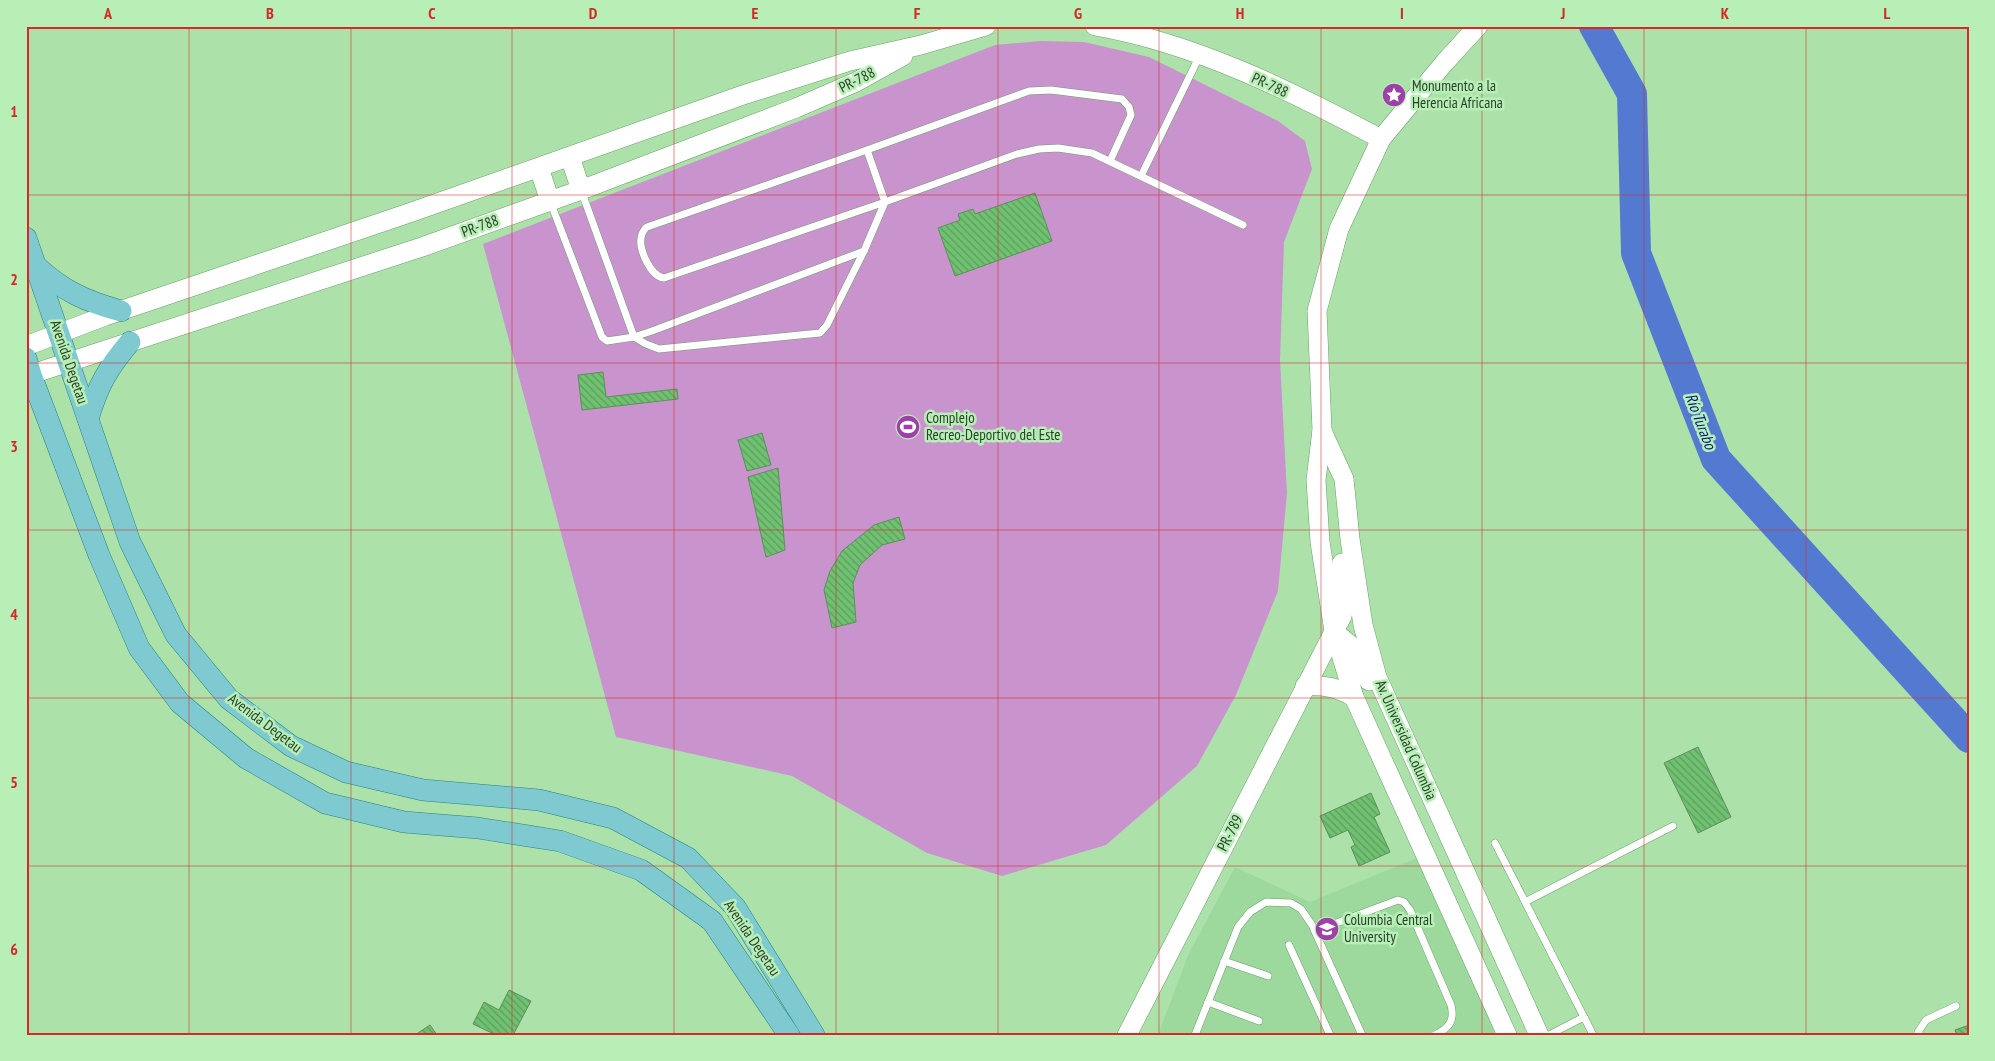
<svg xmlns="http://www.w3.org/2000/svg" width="1995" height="1061" font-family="'PT Sans Narrow',sans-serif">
<defs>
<pattern id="building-back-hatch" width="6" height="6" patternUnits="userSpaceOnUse" patternTransform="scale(1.25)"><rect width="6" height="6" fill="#70c171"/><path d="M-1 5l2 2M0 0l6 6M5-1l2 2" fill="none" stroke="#5c9e5d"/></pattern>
</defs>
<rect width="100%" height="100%" fill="#ace2aa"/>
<polygon fill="#9dd99c" points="1419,857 1501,1035 1158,1035 1188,955 1235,867 1310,902"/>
<polygon fill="#c994cd" points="1040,41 1084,42 1149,57 1278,121 1305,141 1312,169 1284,242 1280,360 1287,493 1278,591 1236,695 1197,766 1106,845 1002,876 927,853 792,776 616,737 483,244 995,45"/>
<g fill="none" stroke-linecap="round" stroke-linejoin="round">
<polyline stroke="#537ad0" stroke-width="30" points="1594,26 1632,94 1636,253 1716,459 1969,738"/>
</g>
<g fill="url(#building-back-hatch)" stroke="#5c8f5c">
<polygon points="1035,193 1052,241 955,276 938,228 960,220 958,214 973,209 975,214"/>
<polygon points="603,372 606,397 677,389 678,399 582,410 578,375"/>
<polygon points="762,433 771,465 747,471 738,440"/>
<polygon points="778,468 785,550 766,557 748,477"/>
<polygon points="899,517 905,539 882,545 860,565 853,583 856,622 832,628 824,590 830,571 842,551 874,525"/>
<polygon points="1698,747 1731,817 1698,833 1664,763"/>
<polygon points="1371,793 1380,814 1374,817 1390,852 1359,866 1351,847 1355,845 1348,830 1330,838 1320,816"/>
<polygon points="509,990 531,1001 513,1035 496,1035 473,1024 484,1002 499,1010"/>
<polygon points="430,1025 437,1035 415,1035"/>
<polygon points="1969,1025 1969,1035 1957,1035 1955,1030"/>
</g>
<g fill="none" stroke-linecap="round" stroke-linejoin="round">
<g stroke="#6b9f6b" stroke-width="8">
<g id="lane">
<polyline points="867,150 1029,91 1051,90 1122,99 1129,107 1131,115 1110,161"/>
<polyline points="1141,176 1200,55"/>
<path d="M581,190L634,337L646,344L659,349L820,333L827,325L864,251L885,202L867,150L647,227C646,227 642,233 642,234C637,247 650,276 664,278L885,202L1017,154L1039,149L1058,148L1092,153L1243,225"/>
<polyline points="550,201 602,337 607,341 634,337 652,331 864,251"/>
<polyline points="1495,843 1584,1017"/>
<polyline points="1525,902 1673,826"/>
<path d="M1315,931L1398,900L1404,902L1410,910L1451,1005C1455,1021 1449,1028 1435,1035"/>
<polyline points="1289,945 1330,1035"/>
<polyline points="1224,961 1268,976"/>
<polyline points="1208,1002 1259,1021"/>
<polyline points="1195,1035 1238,927 1250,912 1266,902 1291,903 1301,909 1312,925 1362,1035"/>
<polyline points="1549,1035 1584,1017 1593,1035"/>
<polyline points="1920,1035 1918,1032 1926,1020 1956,1006"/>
</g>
</g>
<g stroke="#6b9f6b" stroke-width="20">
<g id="secondary">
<path d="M1095,26C1195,43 1293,92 1381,139"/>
<polyline points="1478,26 1445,62 1381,139 1339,229 1317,311 1322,430 1316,480 1320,542 1334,631 1354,697 1507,1035"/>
<polyline points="570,157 581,190"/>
<polyline points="539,168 550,201"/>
<polyline points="26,346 105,316 412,212 743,95 850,61 921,45 986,26"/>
<polyline points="26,376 422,247 581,190 796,108 856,82 903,56"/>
<polyline points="1322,431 1344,479 1350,539 1363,625 1377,677 1539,1035"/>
<polyline points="1337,634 1349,644 1369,681"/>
<path d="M1305,686C1324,685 1337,687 1354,697"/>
<polyline points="1127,1035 1342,616 1345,602 1342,563"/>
</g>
</g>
<g stroke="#298282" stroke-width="22">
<g id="primary">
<polyline points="26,238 130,542 176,635 229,699 291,746 346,772 423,790 539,800 613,818 688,858 735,907 814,1035"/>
<path d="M36,266C63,291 85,301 121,311"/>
<polyline points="26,358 31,375 99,555 139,648 180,703 246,758 325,803 404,822 478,828 560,841 641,870 712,921 789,1035"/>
<path d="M88,419C98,385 108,368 130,342"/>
</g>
</g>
<use href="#lane" stroke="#fff" stroke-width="7"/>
<use href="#secondary" stroke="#fff" stroke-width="19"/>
<use href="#primary" stroke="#7ecad0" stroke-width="21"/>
</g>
<path fill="none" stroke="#d62828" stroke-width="1" stroke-opacity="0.55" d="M189,26V1035M351,26V1035M512,26V1035M674,26V1035M836,26V1035M998,26V1035M1159,26V1035M1321,26V1035M1482,26V1035M1644,26V1035M1806,26V1035M26,195H1969M26,363H1969M26,530H1969M26,698H1969M26,866H1969"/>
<defs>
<g id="sight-disc" transform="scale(1.25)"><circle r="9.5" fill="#9f40a8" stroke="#b8efb7"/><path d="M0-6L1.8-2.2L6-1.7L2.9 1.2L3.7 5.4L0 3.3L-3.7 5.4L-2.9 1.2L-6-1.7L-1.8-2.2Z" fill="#fff"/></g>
<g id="stadium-disc" transform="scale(1.25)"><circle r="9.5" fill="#9f40a8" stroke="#b8efb7"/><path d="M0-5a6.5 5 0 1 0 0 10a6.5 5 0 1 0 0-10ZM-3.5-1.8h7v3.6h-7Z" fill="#fff"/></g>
<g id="university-disc" transform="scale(1.25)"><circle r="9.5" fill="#9f40a8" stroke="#b8efb7"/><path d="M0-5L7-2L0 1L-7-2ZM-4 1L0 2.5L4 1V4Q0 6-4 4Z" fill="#fff"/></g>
</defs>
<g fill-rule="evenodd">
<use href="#sight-disc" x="1394" y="95"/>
<use href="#stadium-disc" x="908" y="427"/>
<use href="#university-disc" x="1327" y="929"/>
</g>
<g text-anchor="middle" stroke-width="5" stroke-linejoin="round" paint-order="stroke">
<g font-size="15" fill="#2a402a" stroke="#b8efb7">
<text transform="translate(857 80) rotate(-27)" y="5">PR-788</text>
<text transform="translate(1270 85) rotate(25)" y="5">PR-788</text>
<text transform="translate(480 226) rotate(-20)" y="5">PR-788</text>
<text transform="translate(69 362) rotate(71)" y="5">Avenida Degetau</text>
<text transform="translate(265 723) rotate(37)" y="5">Avenida Degetau</text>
<text transform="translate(1406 740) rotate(66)" y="5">Av. Universidad Columbia</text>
<text transform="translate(1230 833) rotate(-63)" y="5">PR-789</text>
<text transform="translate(752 938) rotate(56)" y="5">Avenida Degetau</text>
</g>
<g font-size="15" fill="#2a402a" stroke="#b8efb7" text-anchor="start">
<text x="1412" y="91">Monumento a la<tspan x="1412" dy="17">Herencia Africana</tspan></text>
<text x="926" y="423">Complejo<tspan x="926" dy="17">Recreo-Deportivo del Este</tspan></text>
<text x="1344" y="925">Columbia Central<tspan x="1344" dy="17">University</tspan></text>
</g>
<g font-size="16" font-style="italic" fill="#021c81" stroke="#b8efb7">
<text transform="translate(1701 421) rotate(69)" y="6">Río Turabo</text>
</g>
</g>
<rect width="1995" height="1061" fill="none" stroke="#b8efb7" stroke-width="55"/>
<rect x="28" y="28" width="1940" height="1006" fill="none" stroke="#d62828" stroke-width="2"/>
<g font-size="16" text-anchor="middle" font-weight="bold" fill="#d62828">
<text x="108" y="19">A</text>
<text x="270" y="19">B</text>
<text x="432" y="19">C</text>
<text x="593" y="19">D</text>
<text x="755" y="19">E</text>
<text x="917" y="19">F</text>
<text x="1078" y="19">G</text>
<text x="1240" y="19">H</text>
<text x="1402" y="19">I</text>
<text x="1563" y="19">J</text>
<text x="1725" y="19">K</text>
<text x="1887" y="19">L</text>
<text x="14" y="117">1</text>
<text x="14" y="285">2</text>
<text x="14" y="452">3</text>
<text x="14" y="620">4</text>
<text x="14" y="788">5</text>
<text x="14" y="955">6</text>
</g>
</svg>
